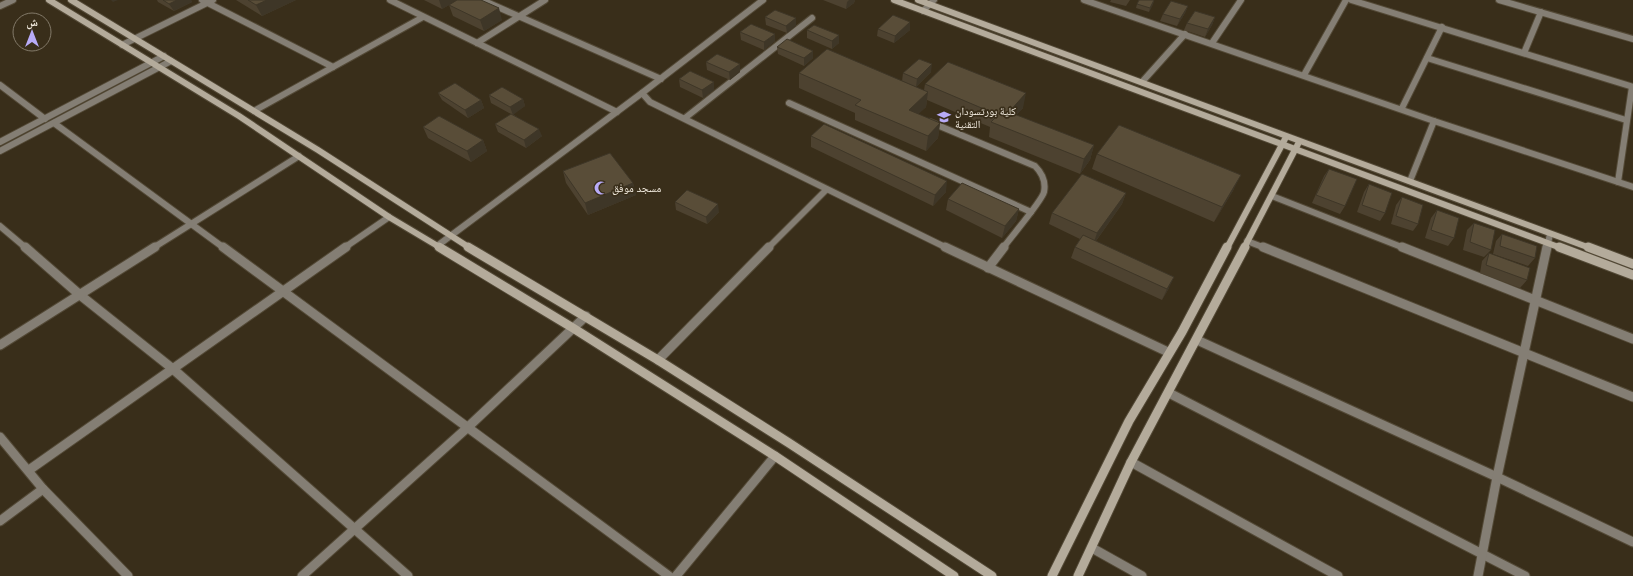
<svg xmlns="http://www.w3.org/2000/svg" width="1633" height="576" font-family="'IBM Plex Sans','Noto Naskh Arabic',sans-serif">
<rect width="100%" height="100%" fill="#392e1a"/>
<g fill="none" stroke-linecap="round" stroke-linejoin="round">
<g stroke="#534936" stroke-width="8">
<g id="lane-far1">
<polyline points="789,103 1031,212"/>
<path d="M930,122L1035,166C1042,173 1046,182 1044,192C1042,201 1010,238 1003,248"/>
</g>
</g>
<g stroke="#534936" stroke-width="11">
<polyline id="lane" points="988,268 1004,247"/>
</g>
<g stroke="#534936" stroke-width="8">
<g id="street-far1">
<polyline points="202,0 333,67"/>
<polyline points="390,0 617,112"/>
<polyline points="482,0 661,79"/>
<polyline points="1084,0 1434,121 1633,187"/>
<polyline points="1351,0 1633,87"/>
<polyline points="1499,0 1633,39"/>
<polyline points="0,6 13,0"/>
<polyline points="923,11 934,0"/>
<polyline points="477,43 545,0"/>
<polyline points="1212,43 1241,0"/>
<polyline points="122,45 213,0"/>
<polyline points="1524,53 1541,12"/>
<polyline points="1427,58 1626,120"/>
<polyline points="1304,75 1346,0"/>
<polyline points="1142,82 1185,34"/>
<polyline points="0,85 45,119"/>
<polyline points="642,93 650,102 947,248"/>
<polyline points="1402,108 1442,27"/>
<polyline points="254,111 423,17"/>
<polyline points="685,118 812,18"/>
<polyline points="54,123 224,248"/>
<polyline points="0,142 164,56"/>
<polyline points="0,151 171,61"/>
<polyline points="1410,181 1434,121"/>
<polyline points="1618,182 1632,87"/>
<polyline points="1272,196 1404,248"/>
<polyline points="0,226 26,248"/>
<polyline points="1247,241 1265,248"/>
<polyline points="437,246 642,93 763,0"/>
<polyline points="153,248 299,156"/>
<polyline points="344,248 389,217"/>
<polyline points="768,248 826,190"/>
<polyline points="1547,248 1550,234"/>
</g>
</g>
<g stroke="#534936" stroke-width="11">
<g id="street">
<polyline points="25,247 80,295 173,369 408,576"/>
<polyline points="223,247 669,576"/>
<polyline points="945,247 1168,352"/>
<polyline points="1263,247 1633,397"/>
<polyline points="1402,247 1633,339"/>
<polyline points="1197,340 1497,477 1633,542"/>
<polyline points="0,345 155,247"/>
<polyline points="658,360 769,247"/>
<polyline points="1169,393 1525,576"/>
<polyline points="0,437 43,489 128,576"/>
<polyline points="1131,462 1338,576"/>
<polyline points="29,470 346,247"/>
<polyline points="0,521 43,489"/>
<polyline points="1092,548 1142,576"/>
<polyline points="302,576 467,428 586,316"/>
<polyline points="676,576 775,456"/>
<polyline points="1478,576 1497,477 1547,247"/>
</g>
</g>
<g stroke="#534936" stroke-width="8">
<g id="secondary-far1">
<polyline points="49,0 239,116 389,217 441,248"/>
<polyline points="71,0 318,150 470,248"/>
<polyline points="894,0 1561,248"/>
<polyline points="918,0 1590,248"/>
<polyline points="1227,248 1285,139"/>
<polyline points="1244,248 1298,144"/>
</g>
</g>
<g stroke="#534936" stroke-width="11">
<g id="secondary">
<polyline points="439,247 573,328 775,456 954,576"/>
<polyline points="468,247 658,360 789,443 992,576"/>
<polyline points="1559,247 1633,275"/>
<polyline points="1588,247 1633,264"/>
<polyline points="1052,576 1129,421 1182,332 1227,247"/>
<polyline points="1078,576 1131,462 1245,247"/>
</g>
</g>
<use href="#lane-far1" stroke="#847e74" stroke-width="6"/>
<use href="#lane" stroke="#847e74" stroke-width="9"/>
<use href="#street-far1" stroke="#847e74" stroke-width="6"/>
<use href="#street" stroke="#847e74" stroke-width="9"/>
<use href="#secondary-far1" stroke="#b4ab9b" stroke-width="6"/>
<use href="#secondary" stroke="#b4ab9b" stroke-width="9"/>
</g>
<g fill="#4d4230">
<polygon points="157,0 191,0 192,2 174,11 158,2"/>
<polygon points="236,0 296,0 262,16"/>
<polygon points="424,0 481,0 502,20 484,31 453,16 449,5 442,9"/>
<polygon points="823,0 855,0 854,3 846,9"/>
<polygon points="1111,0 1130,0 1126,6 1110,2"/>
<polygon points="1154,0 1153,4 1149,12 1136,8 1137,4"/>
<polygon points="1188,6 1185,13 1177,26 1160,21 1163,14"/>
<polygon points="765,17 796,26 787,33 766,25"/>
<polygon points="1215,17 1212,25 1205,37 1184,30 1187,23"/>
<polygon points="910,22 910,30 894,43 877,36 878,29"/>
<polygon points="807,30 839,35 839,43 832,49 807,38"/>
<polygon points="740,32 775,34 775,41 764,50 741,40"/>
<polygon points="777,47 813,58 804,66 778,54"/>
<polygon points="706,62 740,64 740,72 730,80 707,70"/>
<polygon points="931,72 916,87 902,81 903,73"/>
<polygon points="799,73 924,90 925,84 1023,108 1016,115 1094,145 1090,160 1080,174 989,137 990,127 927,100 926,107 918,114 940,123 938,138 926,151 855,120 855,113 799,88"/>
<polygon points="679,79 714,90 703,98 680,87"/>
<polygon points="438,93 481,100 484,108 468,118 442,100"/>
<polygon points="489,95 523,99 525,106 513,114 542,136 526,148 498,132 495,124 511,114 491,103"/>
<polygon points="423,127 483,140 487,151 471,162 428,138"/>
<polygon points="811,136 946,192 933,206 811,147"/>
<polygon points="1097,154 1234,189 1214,222 1092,169"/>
<polygon points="1329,169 1345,206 1340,214 1312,203 1324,176"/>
<polygon points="563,171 633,183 636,195 588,215 566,183"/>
<polygon points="1369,184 1385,213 1380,221 1357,212 1364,192"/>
<polygon points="1126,193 1122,204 1096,241 1169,288 1162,300 1071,258 1075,247 1080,239 1049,224 1052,213"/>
<polygon points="1402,197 1418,224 1413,231 1391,224 1396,205"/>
<polygon points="948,199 1019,209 1016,221 1002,238 946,210"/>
<polygon points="675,202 719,212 707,224 676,210"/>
<polygon points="1437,210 1454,238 1448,246 1425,238 1431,218"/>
<polygon points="1474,223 1491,250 1484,257 1463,250 1467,230"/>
<polygon points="1502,234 1535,258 1528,266 1493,254 1496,241"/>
<polygon points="1489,253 1527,280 1520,288 1480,273 1482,261"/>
</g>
<g fill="#3e3627">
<polygon points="111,0 118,0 113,2"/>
<polygon points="177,0 191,0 192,2 174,11 169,4"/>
<polygon points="267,0 296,0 262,16 256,5"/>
<polygon points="439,0 458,0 442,9"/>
<polygon points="849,0 855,0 854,3 846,9 847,2"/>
<polygon points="1154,0 1153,4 1149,12 1150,8"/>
<polygon points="1188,6 1185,13 1177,26 1180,19"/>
<polygon points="499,8 502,20 484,31 480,20"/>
<polygon points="1215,17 1212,25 1205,37 1208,29"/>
<polygon points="796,18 796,26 787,33 786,26"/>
<polygon points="910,22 910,30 894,43 895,36"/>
<polygon points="775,34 775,41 764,50 764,42"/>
<polygon points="839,35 839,43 832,49 832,41"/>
<polygon points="813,51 813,58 804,66 804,58"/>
<polygon points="740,64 740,72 730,80 729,72"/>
<polygon points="932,64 931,72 916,87 917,79"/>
<polygon points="714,82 714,90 703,98 702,90"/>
<polygon points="928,92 926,107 907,125 909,110"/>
<polygon points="1026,93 1023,108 1006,127 1009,112"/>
<polygon points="523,99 525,106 513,115 510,107"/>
<polygon points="481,100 484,108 468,118 465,110"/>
<polygon points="940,123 938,138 926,151 928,136"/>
<polygon points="539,129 542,136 526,148 524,140"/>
<polygon points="483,140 487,151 471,162 467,151"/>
<polygon points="1094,145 1090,160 1080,174 1084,159"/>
<polygon points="1241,175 1234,189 1214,222 1222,207"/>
<polygon points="947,181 946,192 933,206 935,195"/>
<polygon points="633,183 636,195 588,215 585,203"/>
<polygon points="1126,193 1122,204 1093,245 1097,233"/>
<polygon points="718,204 719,212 707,224 706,217"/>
<polygon points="1019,209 1016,221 1002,238 1005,226"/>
<polygon points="1174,277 1169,288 1162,300 1167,289"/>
</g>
<g fill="#594d38" stroke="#3e3627">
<polygon points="163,0 177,0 169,4"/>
<polygon points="248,0 267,0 256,5"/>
<polygon points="457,0 481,0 499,8 480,20 449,5"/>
<polygon points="1139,0 1154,0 1150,8 1137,4"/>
<polygon points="1171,1 1188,6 1180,19 1163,14"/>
<polygon points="775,10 796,18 786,26 765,17"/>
<polygon points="1195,11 1215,17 1208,29 1187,23"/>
<polygon points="893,15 910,22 895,36 878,29"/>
<polygon points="751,24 775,34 764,42 740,32"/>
<polygon points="814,25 839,35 832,41 807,30"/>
<polygon points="787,39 813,51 804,58 777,47"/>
<polygon points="827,49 928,92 909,110 940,123 928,136 855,105 861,100 799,73"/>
<polygon points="717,54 740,64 729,72 706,62"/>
<polygon points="919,59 932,64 917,79 903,73"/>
<polygon points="948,62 1026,93 1009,112 1094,145 1084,159 991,122 998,115 925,84"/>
<polygon points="690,71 714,82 702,90 679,79"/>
<polygon points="455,83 481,100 465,110 438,93"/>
<polygon points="502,87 523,99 510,107 489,95"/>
<polygon points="511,114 539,129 524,140 495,124"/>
<polygon points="439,116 483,140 467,151 423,127"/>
<polygon points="824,124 947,181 935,195 811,136"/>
<polygon points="1119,125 1241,175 1222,207 1097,154"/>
<polygon points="610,153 633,183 585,203 563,171"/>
<polygon points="1329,169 1357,179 1345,206 1316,195"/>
<polygon points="1082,174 1126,193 1097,233 1052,213"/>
<polygon points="962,183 1019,209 1005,226 948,199"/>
<polygon points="1369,184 1392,193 1385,213 1362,205"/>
<polygon points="687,190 718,204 706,217 675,202"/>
<polygon points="1402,197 1423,205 1418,224 1396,216"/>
<polygon points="1437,210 1459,218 1454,238 1431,230"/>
<polygon points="1474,223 1495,230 1491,250 1470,242"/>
<polygon points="1502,234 1537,246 1535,258 1500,246"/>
<polygon points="1083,235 1174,277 1167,289 1075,247"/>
<polygon points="1489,253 1530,268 1527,280 1486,265"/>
</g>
<defs>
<g id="university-bare" transform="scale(1.08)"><path d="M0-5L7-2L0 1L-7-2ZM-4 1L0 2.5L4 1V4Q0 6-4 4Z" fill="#b8abf7" stroke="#392e1a" stroke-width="2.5" paint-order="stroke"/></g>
<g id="mosque-bare" transform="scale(1.08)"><path d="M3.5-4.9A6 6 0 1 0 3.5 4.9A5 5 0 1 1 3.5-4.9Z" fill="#b8abf7" stroke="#392e1a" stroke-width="2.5" paint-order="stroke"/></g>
</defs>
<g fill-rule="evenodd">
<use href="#university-bare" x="944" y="117"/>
<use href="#mosque-bare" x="601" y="188"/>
</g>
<g text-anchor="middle" stroke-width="3.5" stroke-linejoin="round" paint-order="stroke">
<g font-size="11" fill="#f3ece0" stroke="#392e1a" text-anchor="start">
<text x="955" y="115">كلية بورتسودان<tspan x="955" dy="13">التقنية</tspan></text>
<text x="612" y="192">مسجد موفق</text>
</g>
</g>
<g transform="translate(32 32)"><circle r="19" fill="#392e1a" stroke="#837a69"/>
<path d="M0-3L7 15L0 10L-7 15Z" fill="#b8abf7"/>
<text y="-6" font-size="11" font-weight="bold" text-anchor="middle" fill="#f3ece0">ش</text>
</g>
</svg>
